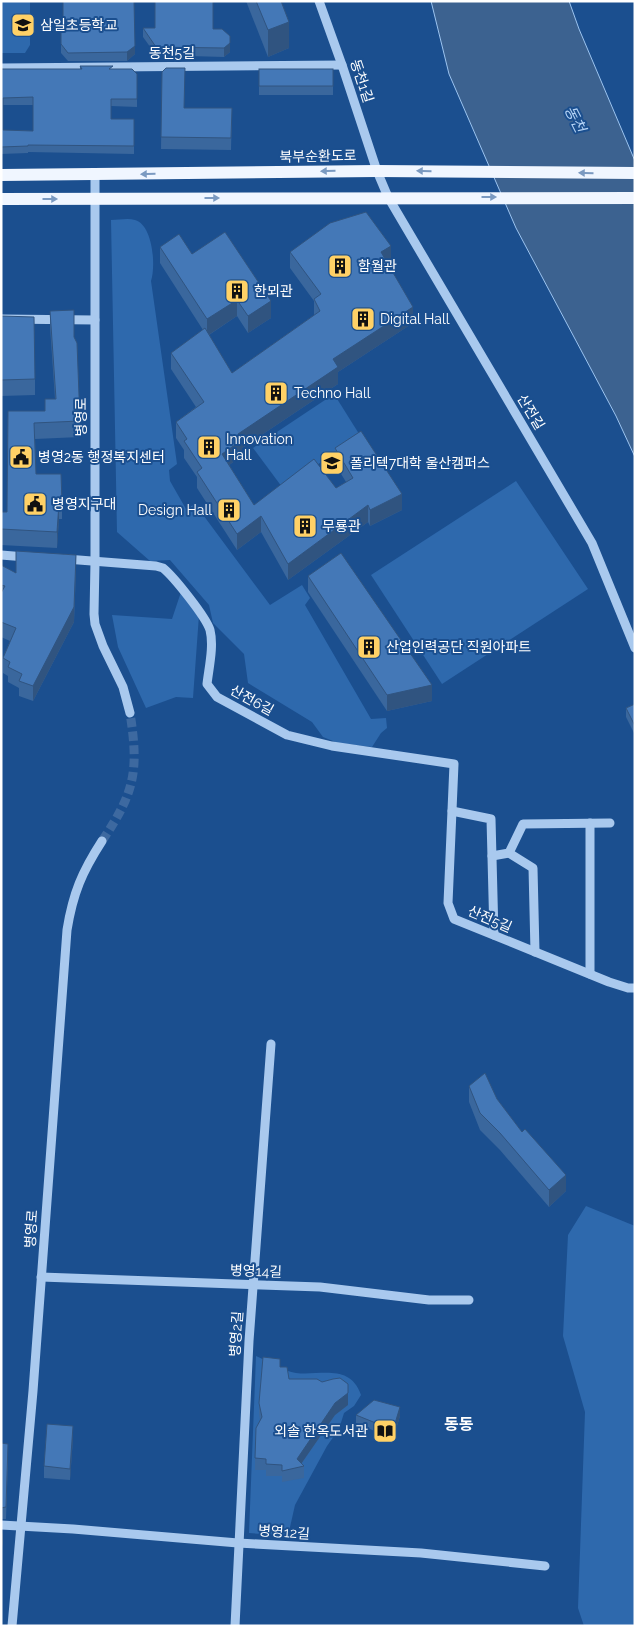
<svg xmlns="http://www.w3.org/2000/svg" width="636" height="1627" font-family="Raleway,'Noto Sans KR',sans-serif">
<rect width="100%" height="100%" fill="#1b4f8f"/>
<g fill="#2e69ad">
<polygon points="1,1 30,1 30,45 25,53 1,53"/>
<path d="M111,220C119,220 128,218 135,220C153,225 156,266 151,281L177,464L169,470L170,481L186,509L195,504L270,605L302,585L310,598L305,605L371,719L386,718L387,728L381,733L372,747L338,743L323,737L312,722L248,683L244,654L213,623L209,605L170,560L150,561L117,532Z"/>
<polygon points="334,394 361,437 282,487 253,448"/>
<polygon points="516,481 588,589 442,684 371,575"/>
<polygon points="181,592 199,615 193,698 176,697 146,708 118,647 112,615 172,619"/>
<polygon points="586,1206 635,1226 635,1626 584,1626 578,1608 585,1412 563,1336 568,1235"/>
<path d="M256,1356C267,1361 284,1371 296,1373C320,1376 350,1363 361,1395L354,1406L344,1413L339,1429L327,1446L295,1505L288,1536L249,1533Z"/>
</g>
<polygon fill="#3c6290" stroke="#9cc4f0" points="431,1 569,1 579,29 635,161 635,457 616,416 516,228 449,74"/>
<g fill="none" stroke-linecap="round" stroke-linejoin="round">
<path stroke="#3d69a0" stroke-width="9" stroke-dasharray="9 4.5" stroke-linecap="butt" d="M102,841C135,792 139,771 130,713"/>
<g stroke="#a9c9ee" stroke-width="9">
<polyline points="319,1 342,65 377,171 388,197 592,543 635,648"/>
<polyline points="1,68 342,65"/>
<polyline points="95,174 95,562 94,614 95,624 103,646 123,687 130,713"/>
<polyline points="1,319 95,320"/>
<polyline points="1,555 26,557"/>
<path d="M66,559L156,566L163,568C174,577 206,617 210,630C214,646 209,667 207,684L217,697L287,735L332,746L454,764L448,903L454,919L609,982L628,988H635"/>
<polyline points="452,811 491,819 494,935"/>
<polyline points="509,853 533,868 535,952"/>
<polyline points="492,856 509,853 523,824 610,823"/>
<polyline points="590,974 590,823"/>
<polyline points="41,1277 320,1287 429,1300 469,1300"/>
<polyline points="1,1525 73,1529 238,1543 421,1553 545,1566"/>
<path d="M12,1626L33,1391L67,930C73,893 82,872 102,841"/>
<polyline points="235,1626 249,1341 271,1044"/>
</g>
<g stroke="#f0f6ff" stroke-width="12">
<polyline points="1,175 377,171 635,173"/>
<polyline points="1,199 635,198"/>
</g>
</g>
<g fill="#3a679d" fill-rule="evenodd">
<polygon points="246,1 281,1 289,48 268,57"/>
<polygon points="61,28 135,54 127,61 68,61 61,53"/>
<polygon points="143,28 213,29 230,52 224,57 156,55 143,37"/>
<path d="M80,66L113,69L137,74V107L111,106V119H134V154L28,152V153L1,154V69H80ZM3,105H33V131L3,130Z"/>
<rect x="259" y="69" width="74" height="26"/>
<polygon points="162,72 184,108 232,108 231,150 161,149"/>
<polygon points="160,247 192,254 271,318 248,333 237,316 209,335 232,373 314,315 314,301 290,268 290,252 391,263 388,264 413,323 338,372 338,384 242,448 242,456 229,465 254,505 336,488 346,482 335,464 335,448 402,510 370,526 368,522 288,580 261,532 237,550 197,488 197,477 184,458 184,450 176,438 176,422 196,407 171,369 171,353 203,330 160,263"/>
<polygon points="50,311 74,337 80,421 80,437 35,439 36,474 62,503 62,519 59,519 57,548 1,545 1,512 7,512 8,411 45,411 55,399 50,327"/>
<polygon points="1,316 35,379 35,395 1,396"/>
<polygon points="1,565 16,573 76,570 74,622 33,701 19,696 19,688 8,682 8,676 3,673 3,658 10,641 1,637"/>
<polygon points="308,576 432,701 387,711 308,592"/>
<polygon points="635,704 635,735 626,717 626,708"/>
<polygon points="469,1086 497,1099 566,1191 549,1207 500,1150 480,1130 469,1102"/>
<polygon points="280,1367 289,1379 348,1405 335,1415 301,1464 304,1466 304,1478 282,1482 282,1476 266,1476 266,1470 255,1470 255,1458 260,1420 259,1414 259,1403"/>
<polygon points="356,1415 400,1416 393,1439 356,1423"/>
<polygon points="73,1438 70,1480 44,1478 44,1466"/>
<polygon points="1,1443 8,1455 6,1519 1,1519"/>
</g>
<g fill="#305480">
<polygon points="289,22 289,48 268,57 268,30"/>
<polygon points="230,43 230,52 224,57 224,48"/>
<polygon points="135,46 135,54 127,61 127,52"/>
<polygon points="391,246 391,263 381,268 381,252"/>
<polygon points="237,300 237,316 207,336 207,319"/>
<polygon points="271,301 271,318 248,333 248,316"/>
<polygon points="413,307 413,323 338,372 338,384 242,448 242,456 222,470 222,454 238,434 333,359"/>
<polygon points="402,494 402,510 370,526 370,510"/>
<polygon points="59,503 59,519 57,548 57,532"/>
<polygon points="368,505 368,522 288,580 288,564"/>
<polygon points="261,516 261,532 237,550 237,534"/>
<polygon points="76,555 74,622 33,701 33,686"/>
<polygon points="432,685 432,701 387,711 387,695"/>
<polygon points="566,1175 566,1191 549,1207 549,1190"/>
<polygon points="348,1393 348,1405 335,1415 299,1467 297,1459 335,1403"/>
<polygon points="400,1407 400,1416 393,1439 393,1430"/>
<polygon points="73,1426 73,1438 70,1480 70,1469"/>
<polygon points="3,1532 3,1544 1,1551 1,1540"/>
</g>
<g fill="#4478b7" stroke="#305480" fill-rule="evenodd">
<polygon points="63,1 134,1 135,46 127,52 68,53 61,44 61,28 63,28"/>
<polygon points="155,1 213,1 213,29 222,29 230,36 230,43 224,48 156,47 143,28 155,28"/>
<polygon points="256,1 281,1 289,22 268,30"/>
<path d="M80,66H113L109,69H132L137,74V99H111V119H134V146L28,145V146L1,147V69H82ZM33,97V131L3,130V98Z"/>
<polygon points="166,68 185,68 184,108 232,108 231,138 161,137 162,72"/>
<rect x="259" y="69" width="74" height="17"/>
<polygon points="366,212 391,246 381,252 413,307 333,359 338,367 238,434 242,440 222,454 254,505 314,459 336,488 353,478 335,448 361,431 402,494 370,510 368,505 288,564 261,516 237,534 197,472 202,468 184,441 187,439 176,422 204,402 171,353 205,328 232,373 320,311 314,299 321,294 290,252 330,223"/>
<polygon points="225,232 271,301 248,316 237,300 207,319 160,247 179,234 192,254"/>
<polygon points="74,310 74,337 77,343 80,421 34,423 36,474 61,474 62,503 59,503 57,532 1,529 1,512 7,512 8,411 45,411 45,399 56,399 50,311"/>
<polygon points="1,316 34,317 35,379 1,380"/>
<polygon points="16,551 76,555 74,607 33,686 19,681 22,674 8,667 10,662 3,658 16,628 1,622 1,593 5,586 1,585 1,565 16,573"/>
<polygon points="341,553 432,685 387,695 308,576"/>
<polygon points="635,704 635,726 626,708"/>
<polygon points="485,1073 497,1099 522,1132 525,1129 566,1175 549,1190 500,1133 480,1113 469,1086"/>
<polygon points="263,1357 280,1359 280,1367 287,1367 289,1379 317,1379 322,1382 333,1379 340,1378 348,1384 348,1393 335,1403 297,1459 304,1466 282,1471 282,1465 266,1464 266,1459 255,1458 256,1428 262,1417 259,1403"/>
<polygon points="374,1400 400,1407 393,1430 356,1415"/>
<polygon points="47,1424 73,1426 70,1469 44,1466"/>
<polygon points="1,1443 8,1444 6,1507 1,1508"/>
</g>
<defs><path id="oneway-solid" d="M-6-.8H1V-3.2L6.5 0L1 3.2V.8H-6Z" transform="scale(1.25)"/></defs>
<g fill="#7b9ac1">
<use href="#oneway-solid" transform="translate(328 171) rotate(179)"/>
<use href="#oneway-solid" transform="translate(424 171) rotate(-179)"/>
<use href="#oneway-solid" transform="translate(586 173) rotate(-179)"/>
<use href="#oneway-solid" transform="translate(148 174) rotate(179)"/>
<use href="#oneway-solid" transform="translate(489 197)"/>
<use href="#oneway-solid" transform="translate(212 198)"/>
<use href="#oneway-solid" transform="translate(50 199)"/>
</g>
<defs>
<g id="school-square" transform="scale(1.25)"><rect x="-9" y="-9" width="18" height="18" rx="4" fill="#ffd166" stroke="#1b4f8f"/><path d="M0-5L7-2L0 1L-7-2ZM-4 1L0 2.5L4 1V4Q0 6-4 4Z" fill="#111"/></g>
<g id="building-square" transform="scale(1.25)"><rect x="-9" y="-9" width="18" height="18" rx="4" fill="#ffd166" stroke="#1b4f8f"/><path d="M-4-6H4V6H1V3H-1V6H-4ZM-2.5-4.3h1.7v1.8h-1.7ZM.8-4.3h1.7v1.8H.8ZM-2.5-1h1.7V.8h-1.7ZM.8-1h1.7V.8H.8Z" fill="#111"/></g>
<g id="civic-square" transform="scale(1.25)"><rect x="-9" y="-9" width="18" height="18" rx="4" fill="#ffd166" stroke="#1b4f8f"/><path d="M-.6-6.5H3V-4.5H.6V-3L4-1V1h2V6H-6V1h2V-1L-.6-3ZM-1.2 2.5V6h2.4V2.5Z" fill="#111"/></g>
<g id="university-square" transform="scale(1.25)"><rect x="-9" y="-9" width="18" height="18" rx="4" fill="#ffd166" stroke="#1b4f8f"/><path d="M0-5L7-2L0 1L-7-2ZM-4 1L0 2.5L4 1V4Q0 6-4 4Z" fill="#111"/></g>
<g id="library-square" transform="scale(1.25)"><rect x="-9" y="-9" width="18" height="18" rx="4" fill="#ffd166" stroke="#1b4f8f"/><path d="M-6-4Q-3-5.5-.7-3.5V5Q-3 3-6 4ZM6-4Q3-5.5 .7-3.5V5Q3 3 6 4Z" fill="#111"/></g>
</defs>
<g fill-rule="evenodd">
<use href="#school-square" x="23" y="25"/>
<use href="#building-square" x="340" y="266"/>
<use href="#building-square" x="237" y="291"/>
<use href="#building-square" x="363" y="319"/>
<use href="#building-square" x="276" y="393"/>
<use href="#building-square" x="209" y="447"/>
<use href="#civic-square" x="21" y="457"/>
<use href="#university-square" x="332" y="463"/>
<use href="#civic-square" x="35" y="504"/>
<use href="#building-square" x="229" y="510"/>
<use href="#building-square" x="305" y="526"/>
<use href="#building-square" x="369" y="647"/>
<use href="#library-square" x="385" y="1431"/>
</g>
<g text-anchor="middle" stroke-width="4" stroke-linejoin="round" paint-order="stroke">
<g font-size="14" fill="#fff" stroke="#1b4f8f" text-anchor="start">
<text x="40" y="30">삼일초등학교</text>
<text x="358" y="271">함월관</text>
<text x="254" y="296">한뫼관</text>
<text x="380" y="324">Digital Hall</text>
<text x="294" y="398">Techno Hall</text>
<text x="226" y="444">Innovation<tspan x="226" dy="16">Hall</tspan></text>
<text x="38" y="462">병영2동 행정복지센터</text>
<text x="350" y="468">폴리텍7대학 울산캠퍼스</text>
<text x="52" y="509">병영지구대</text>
<text x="212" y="515" text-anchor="end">Design Hall</text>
<text x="322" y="531">무룡관</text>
<text x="386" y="652">산업인력공단 직원아파트</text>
<text x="368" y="1436" text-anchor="end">외솔 한옥도서관</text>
</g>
<g font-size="14" fill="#fff" stroke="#1b4f8f">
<text x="172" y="58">동천5길</text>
<text transform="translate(362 81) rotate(72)" y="5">동천1길</text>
<text transform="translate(318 156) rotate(-1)" y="5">북부순환도로</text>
<text transform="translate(531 412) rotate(59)" y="5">산전길</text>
<text transform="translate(81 417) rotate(-90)" y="5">병영로</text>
<text transform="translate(252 700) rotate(29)" y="5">산전6길</text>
<text transform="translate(490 919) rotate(23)" y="5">산전5길</text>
<text transform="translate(31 1229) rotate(-86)" y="5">병영로</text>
<text transform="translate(256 1271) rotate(2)" y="5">병영14길</text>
<text transform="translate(236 1334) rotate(-86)" y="5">병영2길</text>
<text transform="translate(284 1532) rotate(4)" y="5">병영12길</text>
</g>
<g font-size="15" font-style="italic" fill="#b5d3f5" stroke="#1b4f8f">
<text transform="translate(575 119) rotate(63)" y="5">동천</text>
</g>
<g font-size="16" font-weight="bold" fill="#fff" stroke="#1b4f8f">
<text x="459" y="1430">동동</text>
</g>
</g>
<rect width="636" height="1627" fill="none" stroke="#ffffff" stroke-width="5"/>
</svg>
